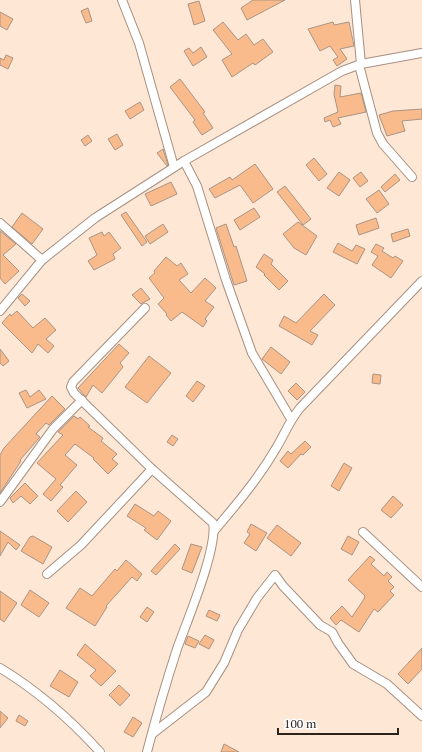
<svg xmlns="http://www.w3.org/2000/svg" width="422" height="752" font-family="'PT Serif',serif">
<rect width="100%" height="100%" fill="#ffe7d6"/>
<g fill="#fabb8c" stroke="#aa9484">
<polygon points="253,0 285,0 247,20 241,8"/>
<polygon points="199,1 205,21 194,25 188,4"/>
<polygon points="88,8 92,21 86,23 81,11"/>
<polygon points="0,12 13,19 7,30 0,26"/>
<polygon points="223,22 238,40 246,34 254,45 263,39 273,52 255,65 253,63 232,77 222,60 232,54 213,30"/>
<polygon points="333,22 334,25 349,22 354,46 340,49 347,59 337,66 333,60 338,57 330,46 320,51 308,29"/>
<polygon points="201,47 207,57 193,66 184,51 189,48 193,53"/>
<polygon points="6,55 13,58 8,69 0,65 0,58 4,60"/>
<polygon points="180,79 205,112 203,113 213,128 202,135 193,122 195,120 170,87"/>
<polygon points="335,85 341,86 340,97 361,93 366,112 338,118 341,124 333,127 330,120 325,122 324,118 338,112 334,94"/>
<polygon points="140,102 144,110 130,119 125,111"/>
<polygon points="422,109 422,119 402,121 405,131 387,136 379,115 393,111"/>
<polygon points="117,134 123,145 115,150 108,139"/>
<polygon points="88,135 92,141 85,146 81,140"/>
<polygon points="163,149 168,165 167,166 157,153"/>
<polygon points="314,158 327,174 319,181 306,165"/>
<polygon points="255,164 273,189 253,203 240,185 215,198 209,189 230,177 232,180"/>
<polygon points="339,172 350,180 339,196 327,188"/>
<polygon points="361,172 368,181 360,187 353,178"/>
<polygon points="395,174 400,180 385,192 381,187"/>
<polygon points="171,182 177,194 151,206 145,194"/>
<polygon points="285,186 311,219 303,225 277,192"/>
<polygon points="379,190 389,204 377,213 366,199"/>
<polygon points="254,208 260,217 240,230 234,220"/>
<polygon points="126,212 147,242 142,246 121,215"/>
<polygon points="22,213 43,229 32,244 12,227"/>
<polygon points="376,218 379,228 359,235 356,225"/>
<polygon points="298,222 317,236 306,255 294,248 283,234"/>
<polygon points="163,224 168,232 150,244 145,236"/>
<polygon points="226,224 234,247 236,246 247,281 234,285 216,228"/>
<polygon points="408,229 410,236 393,242 391,234"/>
<polygon points="0,231 16,244 3,255 19,271 5,284 0,278"/>
<polygon points="102,232 104,236 109,232 121,248 113,254 115,259 94,270 88,261 97,255 89,238"/>
<polygon points="338,243 352,251 356,245 365,249 357,264 333,252"/>
<polygon points="376,244 384,248 382,251 393,258 395,256 403,261 391,278 372,265 378,256 371,252"/>
<polygon points="264,254 273,260 271,264 288,281 279,290 264,275 265,274 256,267"/>
<polygon points="166,257 177,266 181,263 188,274 179,280 191,293 205,278 216,288 205,301 214,307 205,319 207,321 203,327 182,312 171,321 166,315 167,314 158,304 164,298 149,278 155,273 154,271"/>
<polygon points="141,288 150,299 141,304 132,295"/>
<polygon points="22,294 30,301 25,306 18,298"/>
<polygon points="324,294 335,305 310,331 318,335 312,345 279,326 284,316 296,323"/>
<polygon points="17,311 33,328 45,318 56,330 46,339 54,346 48,353 38,344 32,353 2,323 10,314 11,316"/>
<polygon points="119,344 129,353 120,363 123,367 102,393 93,385 86,397 78,388"/>
<polygon points="271,347 290,362 281,374 262,359"/>
<polygon points="0,349 9,361 3,366 0,363"/>
<polygon points="149,356 171,373 147,403 125,387"/>
<polygon points="373,374 381,375 380,384 372,383"/>
<polygon points="197,381 205,386 193,402 186,396"/>
<polygon points="296,383 305,392 297,400 288,391"/>
<polygon points="26,390 30,397 39,390 46,399 27,408 19,393"/>
<polygon points="52,396 65,409 49,425 46,423 36,434 40,437 20,460 21,461 0,493 0,455 4,448"/>
<polygon points="74,416 78,419 80,417 90,426 88,427 103,438 101,441 117,454 112,459 118,464 108,474 93,459 94,458 75,444 65,455 77,465 60,485 63,487 51,501 43,494 56,479 37,463 63,435 58,432"/>
<polygon points="172,435 178,439 173,446 167,442"/>
<polygon points="305,441 311,447 303,455 301,454 288,468 280,461 288,451 291,454"/>
<polygon points="344,463 352,468 339,491 331,486"/>
<polygon points="25,483 38,496 30,504 21,496 13,503 10,498"/>
<polygon points="76,491 87,502 68,522 57,511"/>
<polygon points="393,496 403,505 391,518 381,510"/>
<polygon points="135,504 154,516 158,511 171,521 157,540 144,530 146,528 127,516"/>
<polygon points="251,524 267,533 256,551 244,543 250,534 247,532"/>
<polygon points="277,525 301,543 291,556 267,538"/>
<polygon points="0,531 20,545 16,550 8,542 0,556"/>
<polygon points="33,536 52,547 43,564 21,551 30,537"/>
<polygon points="348,536 359,542 352,555 341,549"/>
<polygon points="175,544 180,549 156,575 151,571"/>
<polygon points="191,544 202,547 192,573 182,569"/>
<polygon points="370,556 375,560 371,564 384,576 387,572 392,577 388,581 394,587 390,591 394,595 378,612 374,609 359,632 341,620 336,625 330,618 342,606 352,617 364,599 365,596 348,580"/>
<polygon points="126,560 142,574 137,581 132,577 106,606 107,607 95,626 66,608 80,588 92,596 115,569 117,571"/>
<polygon points="30,590 49,603 39,617 21,605"/>
<polygon points="0,591 17,603 4,622 0,619"/>
<polygon points="147,607 154,612 147,622 140,617"/>
<polygon points="209,610 220,615 217,621 206,616"/>
<polygon points="205,635 214,640 209,649 199,644"/>
<polygon points="188,636 199,641 195,648 185,644"/>
<polygon points="85,644 116,671 101,686 90,676 96,670 77,655"/>
<polygon points="422,648 422,669 408,684 398,674"/>
<polygon points="60,670 78,682 69,697 50,686"/>
<polygon points="119,685 130,695 120,706 109,695"/>
<polygon points="0,711 8,718 0,728"/>
<polygon points="19,715 28,721 25,726 16,721"/>
<polygon points="133,717 142,723 133,737 124,732"/>
<polygon points="224,744 239,752 221,752"/>
</g>
<g fill="none" stroke-linecap="round" stroke-linejoin="round">
<g stroke="#a79081" stroke-width="10">
<g id="minor">
<polyline points="122,0 139,43 174,167"/>
<polyline points="355,0 361,64"/>
<polyline points="359,65 377,133 383,144 412,177"/>
<polyline points="184,161 197,186 226,280 252,353 291,419"/>
<polyline points="0,223 42,260"/>
<path d="M145,308L73,382L71,387L74,393L152,469L213,523C218,548 187,621 177,649C166,683 156,717 147,752"/>
<polyline points="0,311 42,260 95,218 184,161 342,71 361,64 422,53"/>
<polyline points="0,502 53,429 82,400"/>
<path d="M214,531C236,505 258,479 275,450C285,434 288,423 300,408L422,281"/>
<polyline points="363,532 422,587"/>
<polyline points="47,574 81,545 152,469"/>
<path d="M0,668C38,691 70,719 100,752"/>
<polyline points="152,734 206,692 224,663 238,630 257,598 275,575 283,586 320,625 332,632 338,643 353,664 387,684 422,716"/>
</g>
</g>
<use href="#minor" stroke="#fff" stroke-width="8"/>
</g>
<path d="M278 728v6h120v-6" fill="none" stroke="#2c231d" stroke-width="2"/>
<text x="284" y="728" font-size="12" fill="#2c231d" stroke="#ffffff" stroke-width="3" paint-order="stroke">100 m</text>
</svg>
